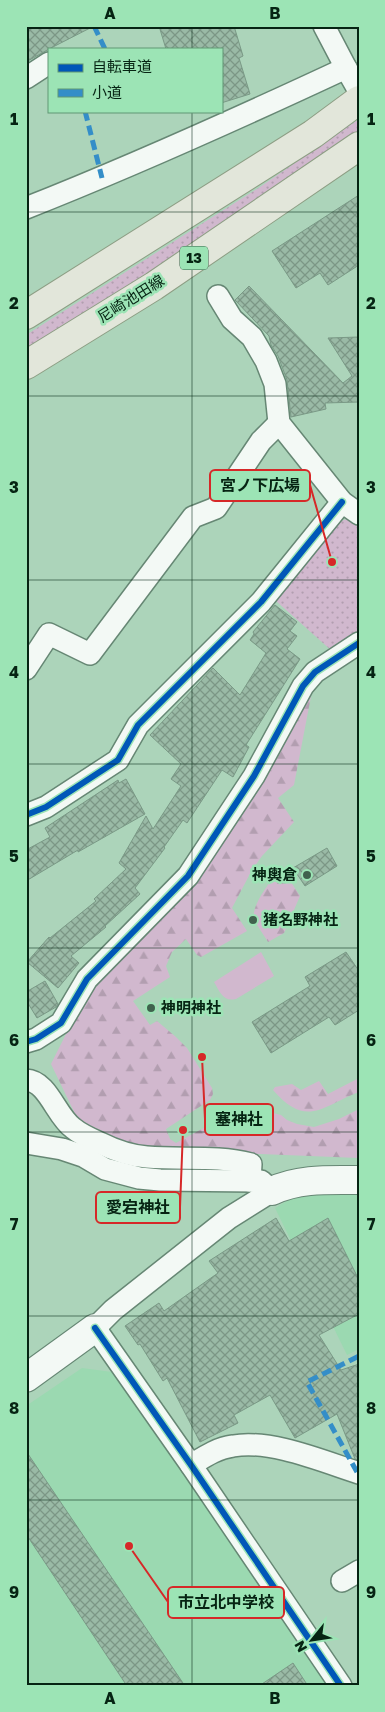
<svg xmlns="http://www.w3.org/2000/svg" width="385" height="1712" font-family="'Golos Text','Noto Sans JP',sans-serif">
<defs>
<pattern id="grass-dots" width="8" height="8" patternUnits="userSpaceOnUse" patternTransform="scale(1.25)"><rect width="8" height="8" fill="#d1b8ce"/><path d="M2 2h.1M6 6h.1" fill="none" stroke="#b29eb0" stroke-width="1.8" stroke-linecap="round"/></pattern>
<pattern id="forest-firs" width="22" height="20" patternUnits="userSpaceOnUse" patternTransform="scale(1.25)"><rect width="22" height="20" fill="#d1b8ce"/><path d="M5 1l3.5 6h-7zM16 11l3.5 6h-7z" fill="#b29eb0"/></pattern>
<pattern id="building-cross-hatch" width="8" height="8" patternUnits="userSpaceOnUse" patternTransform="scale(1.25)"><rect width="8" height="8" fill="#9abaa6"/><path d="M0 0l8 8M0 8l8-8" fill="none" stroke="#7c9786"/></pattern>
</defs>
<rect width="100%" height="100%" fill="#acd4ba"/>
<g fill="#9bd9b1">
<polygon points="356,1188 359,1210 359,1349 347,1355 275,1208 302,1192"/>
<polygon points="82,1368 112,1372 330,1686 26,1686 26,1406"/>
</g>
<g fill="url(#grass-dots)">
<polygon points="359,119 359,132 279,188 203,239 26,352 26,335 260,187"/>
<polygon points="351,518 359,524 359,636 333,652 276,601 337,522"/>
</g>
<g fill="url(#forest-firs)">
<polygon points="313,686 294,785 278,798 294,822 262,856 252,870 232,908 247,931 201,957 197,955 186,939 172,952 166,966 170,977 133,1001 150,1025 157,1021 176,1037 187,1048 212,1088 213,1094 210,1100 166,1129 170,1139 176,1143 222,1118 244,1113 253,1114 264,1112 273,1113 281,1115 287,1120 297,1124 314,1127 339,1119 359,1109 359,1158 140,1149 78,1120 51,1064 70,1026 113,958 185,887"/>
<path d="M281,867L300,896L284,933L268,942C264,935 257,926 254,918C251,905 273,878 281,867Z"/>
<path d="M359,1078V1092C322,1106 307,1129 273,1090L275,1087L292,1084L301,1090L319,1081L328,1094Z"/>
</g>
<path fill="#d1b8ce" d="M261,952L274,976L236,999C223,1002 220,992 214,982Z"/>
<g fill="url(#building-cross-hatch)" stroke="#7a9986">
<polygon points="26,26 94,26 49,49 26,62"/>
<polygon points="159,26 234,26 243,56 239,58 250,94 221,103 221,49 166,49"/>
<polygon points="359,195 359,265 328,285 320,273 296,288 272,251"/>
<polygon points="249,286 343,383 352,376 328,338 359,337 359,402 325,403 326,409 291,417 287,380 278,356 271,345 269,336 235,300"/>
<polygon points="275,605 297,622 290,631 297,636 287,649 300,659 246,745 249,747 233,777 222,770 187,823 183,820 164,847 165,848 135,888 140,894 105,926 106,927 71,956 79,963 58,988 27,962 49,937 50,938 96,901 94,899 126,869 119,863 146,816 153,829 181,786 171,779 181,764 150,735 213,668 240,695 266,653 250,640 254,634 253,632"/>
<polygon points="126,779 145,814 78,852 78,850 26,881 26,850 50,837 45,828 118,780 119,783"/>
<polygon points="327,848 337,866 305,886 293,868"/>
<polygon points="346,952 359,971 359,1010 335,1025 329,1017 271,1053 252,1022 310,986 305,977"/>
<polygon points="45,981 58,1004 56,1007 37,1018 26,1000 26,992"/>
<polygon points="276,1218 289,1241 328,1218 359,1280 359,1314 319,1335 341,1370 359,1364 359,1460 355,1459 337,1414 295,1438 270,1395 234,1415 238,1423 200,1442 167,1378 163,1381 140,1344 138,1345 125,1326 159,1303 164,1311 218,1273 209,1261"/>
<polygon points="26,1451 185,1686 127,1686 26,1534"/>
<polygon points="293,1663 308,1686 259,1686"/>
</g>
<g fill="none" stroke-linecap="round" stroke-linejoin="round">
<g stroke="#668774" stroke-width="24">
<g id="street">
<polyline points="324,26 346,68"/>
<polyline points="26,78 49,63"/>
<path d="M26,208C135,165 241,117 346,68L359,91"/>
<polyline points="218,296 232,319 252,337 266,361 275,384 279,423 342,502 359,514"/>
<polyline points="26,669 49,634 90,654 193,517 216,508 261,441 279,423"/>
<polyline points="26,815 46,807 118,760 138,725 261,602 342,502"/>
<polyline points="26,1042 36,1039 61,1023 87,979 188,876 254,776 303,686 315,672 359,643"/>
<path d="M26,1080C48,1081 56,1116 73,1128C80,1134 91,1139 100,1143C114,1150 132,1156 147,1157C182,1160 217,1155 251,1164L250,1181"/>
<polyline points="26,1143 62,1149 83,1156 105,1169 139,1178 160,1180 261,1181 272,1191 229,1218 113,1310 95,1328 191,1465 341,1686"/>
<path d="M191,1465C204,1457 217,1448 233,1446C270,1439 322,1461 359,1473"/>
<polyline points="342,1581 359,1571"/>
</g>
</g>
<g stroke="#668774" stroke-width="30">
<g id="secondary">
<path d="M272,1191C299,1178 330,1180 359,1180"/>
<polyline points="26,1378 95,1328"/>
</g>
</g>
<g stroke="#8d9e84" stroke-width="30">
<g id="primary">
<polyline points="26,315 313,134 359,100"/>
<polyline points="26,365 154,286 359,146"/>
</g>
</g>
<use href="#street" stroke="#f3f9f5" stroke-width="21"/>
<use href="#secondary" stroke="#f3f9f5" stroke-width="28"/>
<use href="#primary" stroke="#e2e6da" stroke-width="28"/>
<g stroke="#348ec8" stroke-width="5" stroke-dasharray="10 5" stroke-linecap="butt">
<polyline points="94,26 105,49"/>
<polyline points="85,111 102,178"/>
<polyline points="357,1472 307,1382 359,1356"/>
</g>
<g stroke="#9ce4b5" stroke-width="9">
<g id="cycleway">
<polyline points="26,815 46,807 118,760 138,725 261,602 342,502"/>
<polyline points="26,1042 36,1039 61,1023 87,979 188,876 254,776 303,686 315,672 359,643"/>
<polyline points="95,1328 191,1465 341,1686"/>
</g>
</g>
<use href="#cycleway" stroke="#0057b8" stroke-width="6"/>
</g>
<path fill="none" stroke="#062413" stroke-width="1" stroke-opacity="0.55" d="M192,26V49M192,111V1686M26,212H359M26,396H359M26,580H359M26,764H359M26,948H359M26,1132H359M26,1316H359M26,1500H359"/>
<g fill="#40624d" stroke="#9ce4b5" stroke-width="2">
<circle cx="307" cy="875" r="5"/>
<circle cx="253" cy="920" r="5"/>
<circle cx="151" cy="1008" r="5"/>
</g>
<g text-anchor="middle" stroke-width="5" stroke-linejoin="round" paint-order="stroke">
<rect fill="#9ce4b5" stroke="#335e44" stroke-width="1" x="180" y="246.5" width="28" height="23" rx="4"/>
<g font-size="14" font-weight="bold" fill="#062413">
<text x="194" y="263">13</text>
</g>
<g font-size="15" fill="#062413" stroke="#9ce4b5">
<text transform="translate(131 299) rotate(-32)" y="5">尼崎池田線</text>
</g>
<g font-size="15" font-weight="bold" fill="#062413" stroke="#9ce4b5" text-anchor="start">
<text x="297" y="880" text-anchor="end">神輿倉</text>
<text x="263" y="925">猪名野神社</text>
<text x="161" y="1013">神明神社</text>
</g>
</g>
<path fill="none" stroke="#d62828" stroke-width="2" d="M332 562L310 485M202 1057L205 1119M183 1130L180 1207M129 1546L168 1602"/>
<g fill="#d62828" stroke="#9ce4b5" stroke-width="2">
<circle cx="332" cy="562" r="5"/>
<circle cx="202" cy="1057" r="5"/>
<circle cx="183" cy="1130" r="5"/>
<circle cx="129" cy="1546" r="5"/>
</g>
<g fill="#9ce4b5" stroke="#d62828" stroke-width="2">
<rect x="210" y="470" width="100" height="31" rx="5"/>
<rect x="205" y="1104" width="68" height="31" rx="5"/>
<rect x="96" y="1192" width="84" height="31" rx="5"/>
<rect x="168" y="1587" width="116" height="31" rx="5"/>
</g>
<g font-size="16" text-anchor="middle" font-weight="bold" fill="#062413">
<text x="260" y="491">宮ノ下広場</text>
<text x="239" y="1125">塞神社</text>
<text x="138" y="1213">愛宕神社</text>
<text x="226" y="1608">市立北中学校</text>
</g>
<rect width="385" height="1712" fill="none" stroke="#9ce4b5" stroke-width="55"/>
<rect x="48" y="48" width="175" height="65" fill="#9ce4b5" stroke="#609774"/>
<rect x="58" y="64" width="25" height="8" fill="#0057b8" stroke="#609774"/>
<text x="92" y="72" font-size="15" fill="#062413">自転車道</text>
<rect x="58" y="89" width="25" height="8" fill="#348ec8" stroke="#609774"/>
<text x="92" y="98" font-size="15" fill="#062413">小道</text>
<g transform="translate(312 1640) rotate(240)" stroke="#9ce4b5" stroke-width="4" paint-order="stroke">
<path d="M0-4L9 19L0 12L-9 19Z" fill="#062413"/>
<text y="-8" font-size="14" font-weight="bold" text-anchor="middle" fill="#062413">N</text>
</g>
<rect x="28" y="28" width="330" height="1656" fill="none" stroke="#062413" stroke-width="2"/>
<g font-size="16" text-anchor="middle" font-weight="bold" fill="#062413">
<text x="110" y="19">A</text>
<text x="275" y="19">B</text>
<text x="14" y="125">1</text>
<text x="371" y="125">1</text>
<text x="14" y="309">2</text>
<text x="371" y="309">2</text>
<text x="14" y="493">3</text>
<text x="371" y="493">3</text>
<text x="14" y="678">4</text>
<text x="371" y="678">4</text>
<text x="14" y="862">5</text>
<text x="371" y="862">5</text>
<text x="14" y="1046">6</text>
<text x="371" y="1046">6</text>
<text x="14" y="1230">7</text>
<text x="371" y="1230">7</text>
<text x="14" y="1414">8</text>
<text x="371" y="1414">8</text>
<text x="14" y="1598">9</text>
<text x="371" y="1598">9</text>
<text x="110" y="1704">A</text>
<text x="275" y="1704">B</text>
</g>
</svg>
